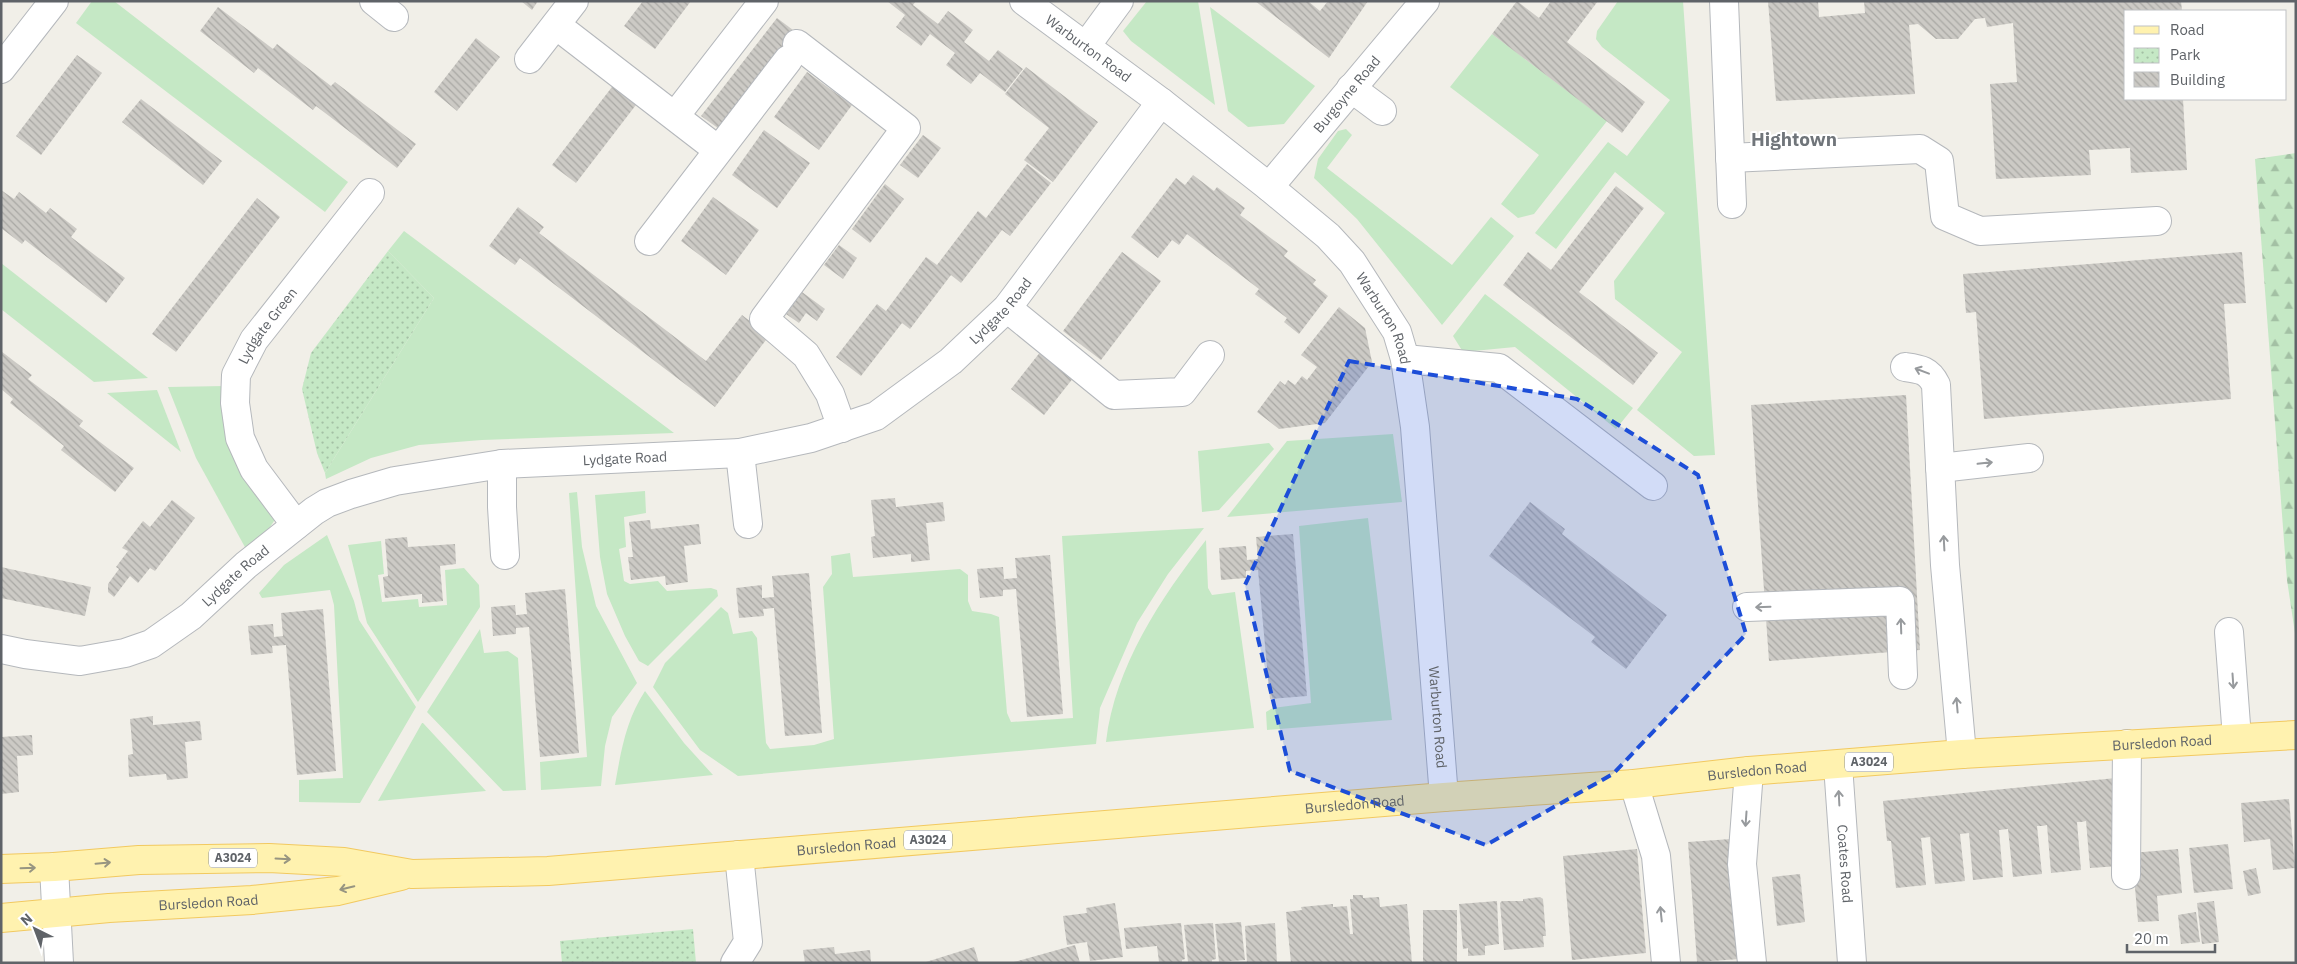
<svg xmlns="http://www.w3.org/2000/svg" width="2297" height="964" font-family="'IBM Plex Sans',sans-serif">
<defs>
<pattern id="forest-firs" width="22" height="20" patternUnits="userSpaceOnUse" patternTransform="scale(1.25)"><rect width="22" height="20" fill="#c5e8c5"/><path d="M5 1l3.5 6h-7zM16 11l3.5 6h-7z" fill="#a3c0a4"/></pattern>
<pattern id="park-dots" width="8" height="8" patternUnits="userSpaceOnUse" patternTransform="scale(1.25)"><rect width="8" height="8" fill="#c5e8c5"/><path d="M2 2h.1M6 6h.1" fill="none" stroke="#a3c0a4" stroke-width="1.8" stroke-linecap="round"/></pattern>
<pattern id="building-back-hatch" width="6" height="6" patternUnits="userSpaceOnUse" patternTransform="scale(1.25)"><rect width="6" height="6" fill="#cccac5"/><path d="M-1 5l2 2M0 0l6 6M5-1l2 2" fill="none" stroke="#a9a8a4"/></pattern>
</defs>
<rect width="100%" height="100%" fill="#f1efe8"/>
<g fill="#c5e8c5">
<polygon points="92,1 114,1 348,182 325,212 76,23"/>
<polygon points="1147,1 1198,1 1215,105 1131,41 1123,31"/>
<polygon points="1618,1 1683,1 1715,455 1694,456 1637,410 1682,352 1615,299 1614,281 1665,213 1615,172 1556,249 1535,233 1608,142 1627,156 1670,100 1602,47 1596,39 1597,31"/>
<polygon points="1210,7 1315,86 1284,124 1248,127 1228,111"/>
<polygon points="1492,34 1607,121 1534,214 1518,218 1501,204 1539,155 1450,87"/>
<polygon points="1346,129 1352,135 1327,168 1452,265 1491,217 1514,236 1442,325 1357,219 1314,178 1318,159 1338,131"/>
<polygon points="404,231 674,433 482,440 419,445 371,458 326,479 325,473 434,298 388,251"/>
<polygon points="1,263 148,378 94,382 1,309"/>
<polygon points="1485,294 1633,408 1616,429 1515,347 1463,352 1453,336"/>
<polygon points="225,386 276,518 270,527 246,549 196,458 168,387"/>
<polygon points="157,390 181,452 107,393"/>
<polygon points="1393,434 1402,502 1227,517 1287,441"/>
<polygon points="1269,443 1274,449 1219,510 1202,512 1198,451"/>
<polygon points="645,491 646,513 624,517 626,547 619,549 624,581 630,584 658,581 667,591 711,588 717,590 718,596 648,666 639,661 625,636 607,594 600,557 595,495"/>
<polygon points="577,492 582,547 596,606 637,683 612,717 605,746 601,786 541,790 540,762 587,757 569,493"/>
<polygon points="1368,518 1392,720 1267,730 1266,712 1273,708 1311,703 1299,526"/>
<polygon points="1204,528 1168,574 1137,623 1100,708 1096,744 738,776 700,750 653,687 665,663 721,607 728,613 733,634 752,631 757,638 766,743 770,749 814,745 834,739 823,587 832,574 831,556 850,553 853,577 960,569 968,575 968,601 972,611 991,614 999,617 1007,713 1011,722 1073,718 1062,536"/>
<polygon points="327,535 354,601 359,620 416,707 360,803 299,802 299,780 343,778 334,605 330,590 262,598 259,593 284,565"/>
<path d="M1206,540L1208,588L1212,595L1235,592L1254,728L1106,742C1115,666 1161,598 1206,540Z"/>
<polygon points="381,541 384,574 378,575 382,602 418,599 419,607 447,605 445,570 464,568 479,585 480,607 418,702 367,623 348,545"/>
<polygon points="480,629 484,653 508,651 518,658 526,790 503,791 427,712"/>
<path d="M645,691L684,743L713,775L615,785C621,751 626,720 645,691Z"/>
<polygon points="422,723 423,723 486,791 378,801"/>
</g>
<polygon fill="url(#forest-firs)" points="2296,153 2296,640 2287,580 2255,159"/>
<g fill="url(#park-dots)">
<polygon points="388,251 434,298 325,473 317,453 302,389 311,353"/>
<polygon points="693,929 696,963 562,963 560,941"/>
</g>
<g fill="url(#building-back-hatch)">
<polygon points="521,1 538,1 532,10"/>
<polygon points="643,1 691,1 655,49 624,26"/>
<polygon points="887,1 916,1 913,5 938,24 948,11 973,30 964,42 989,61 998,50 1023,69 1005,92 980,73 971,84 946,65 955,53 930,34 921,46 896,27 905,15"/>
<polygon points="1255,1 1308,1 1320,11 1328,1 1368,1 1329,58"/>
<polygon points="1517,1 1539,18 1551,1 1598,1 1567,42 1645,102 1622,133 1492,34"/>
<polygon points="1768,1 1818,1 1819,17 1865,13 1864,1 2181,1 2182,11 2126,11 2126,99 2183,99 2187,170 2131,173 2130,148 2089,150 2091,175 1996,179 1990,84 2017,82 2013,23 1987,27 1985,18 1975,19 1958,39 1936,39 1918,24 1909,25 1915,94 1776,101"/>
<polygon points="218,7 273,49 277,44 331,86 335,82 416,144 397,168 316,106 313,110 258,68 254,73 200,31"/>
<polygon points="777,18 797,33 722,131 701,116"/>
<polygon points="476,38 500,57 457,111 434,92"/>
<polygon points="77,55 102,73 41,155 16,136"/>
<polygon points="1026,67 1098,122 1053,182 1024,160 1049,128 1005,94"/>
<polygon points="807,72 852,105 819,150 774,117"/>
<polygon points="615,83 639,101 576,183 552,165"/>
<polygon points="141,99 222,161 203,185 122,122"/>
<polygon points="764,130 810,163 777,208 732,175"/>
<polygon points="923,135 941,148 918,178 900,165"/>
<polygon points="1027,164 1051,183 1010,236 1002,230 961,283 951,275 910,329 902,323 861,376 836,357 877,304 886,311 926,257 937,265 978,211 986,218"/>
<polygon points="1193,175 1214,191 1217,187 1245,208 1240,215 1288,251 1284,256 1316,280 1313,284 1328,296 1299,334 1284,322 1287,318 1255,294 1259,289 1187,234 1179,245 1172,240 1158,258 1131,237 1176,178 1185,185"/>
<polygon points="885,184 904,199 870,243 852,229"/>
<polygon points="1616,186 1644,208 1579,292 1658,353 1633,385 1503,285 1528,252 1551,270"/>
<polygon points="1,190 14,199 19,192 46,213 50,208 77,229 71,237 125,278 106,303 25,240 22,244 1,228"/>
<polygon points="713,197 759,230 726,275 681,241"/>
<polygon points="257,198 280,217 176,352 152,334"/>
<polygon points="518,207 544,227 539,233 706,361 742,315 769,336 715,407 520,258 515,265 489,246"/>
<polygon points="839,245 857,258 843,279 824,265"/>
<polygon points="1122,252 1161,281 1101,360 1063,331"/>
<polygon points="2242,252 2246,303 2224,304 2231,399 1984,419 1976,312 1966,313 1963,274"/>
<polygon points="802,292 825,309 817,321 806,313 799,323 786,314"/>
<polygon points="1339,307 1365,328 1372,362 1325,423 1279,429 1257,412 1280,381 1285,385 1288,380 1295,385 1302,376 1307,380 1317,367 1301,355"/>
<polygon points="1,351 32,375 28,379 83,421 79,426 134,468 115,492 61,450 64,446 10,403 13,399 1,389"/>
<polygon points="1041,351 1074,377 1044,415 1011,389"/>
<polygon points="1906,395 1920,650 1769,661 1751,405"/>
<polygon points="895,498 896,507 943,502 945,521 926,523 930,560 911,562 911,554 873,558 871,537 875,536 871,500"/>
<polygon points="172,500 195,518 155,571 150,568 138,583 130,576 114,597 108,592 108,584 119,569 116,567 128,551 122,548 143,521 150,527"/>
<polygon points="1530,502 1565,529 1562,534 1667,615 1626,669 1591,642 1595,637 1489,556"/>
<polygon points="650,520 651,529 699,524 701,544 684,546 688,582 666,585 665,576 631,580 628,557 633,557 629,522"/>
<polygon points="1293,534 1307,696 1270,699 1258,570 1246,571 1246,578 1221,580 1219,548 1246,546 1247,560 1258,559 1256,537"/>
<polygon points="407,537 408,547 455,544 456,564 440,566 443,601 422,603 422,594 385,598 383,577 388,576 385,539"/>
<polygon points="1050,555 1063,714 1027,717 1016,589 1003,590 1003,596 980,598 977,569 1003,567 1004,579 1017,578 1015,558"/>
<polygon points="1,567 91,587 85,616 1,598"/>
<polygon points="809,573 822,733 785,736 774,608 763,609 764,616 739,618 736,588 762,585 762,598 774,597 772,576"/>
<polygon points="565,589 579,753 540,757 529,627 516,628 516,634 493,636 491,607 515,605 516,615 527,614 525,593"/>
<polygon points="323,609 336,771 297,775 286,645 272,646 273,653 251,655 248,626 273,624 274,637 283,636 281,613"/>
<polygon points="153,716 153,725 200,721 202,740 185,742 188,778 167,780 166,774 129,777 128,755 133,754 130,719"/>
<polygon points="32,735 33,755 17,756 19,792 1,794 1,737"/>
<polygon points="2116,778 2120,866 2090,868 2086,821 2081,822 2077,822 2081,870 2051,873 2047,825 2042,826 2037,826 2042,874 2013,877 2008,829 1999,830 2003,877 1973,880 1969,833 1960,834 1965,881 1935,884 1930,837 1921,838 1926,885 1896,888 1891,841 1887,841 1883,801"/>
<polygon points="2289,799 2295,868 2273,870 2270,839 2244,842 2241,803"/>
<polygon points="1731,839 1740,959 1697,962 1688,842"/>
<polygon points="2228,844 2233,889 2194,893 2189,848"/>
<polygon points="1637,849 1646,953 1572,960 1563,856"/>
<polygon points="2178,849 2182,893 2157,896 2159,921 2138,922 2132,853"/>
<polygon points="2256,868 2261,893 2248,896 2243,871"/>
<polygon points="1800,874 1805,922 1777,926 1772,877"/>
<polygon points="1353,895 1363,895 1363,898 1379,897 1380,907 1407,904 1412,963 1291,963 1286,912 1302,910 1301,907 1333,904 1333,907 1347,906 1350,934 1353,934 1350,899 1353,899"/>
<polygon points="1540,897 1543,899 1546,936 1543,936 1544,947 1504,950 1500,903 1502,901 1523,901 1523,899"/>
<polygon points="1497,901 1499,944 1485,946 1485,955 1468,956 1468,948 1463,949 1459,904"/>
<polygon points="2214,901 2219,942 2202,944 2197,903"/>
<polygon points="1115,903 1123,957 1090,961 1087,942 1067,945 1063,916 1087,913 1086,908"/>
<rect x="1423" y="910" width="34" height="53"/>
<polygon points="2196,912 2200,942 2181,944 2178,915"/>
<polygon points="1241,922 1245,960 1219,962 1215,924"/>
<polygon points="1181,923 1185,959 1182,960 1182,963 1159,962 1157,946 1126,949 1124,928"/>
<polygon points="1213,923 1216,959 1212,960 1212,963 1188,962 1184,925"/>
<polygon points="1275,923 1277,963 1247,963 1245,926"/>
<polygon points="1075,945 1080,963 1014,963 1014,962"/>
<polygon points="834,947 835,954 870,950 871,963 805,963 803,950"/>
<polygon points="974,947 979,963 926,963 926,962"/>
</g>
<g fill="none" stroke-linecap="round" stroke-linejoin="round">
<g stroke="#b5b8bc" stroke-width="30">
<g id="minor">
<polyline points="374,1 394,17"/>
<path id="s1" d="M1024,1L1161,102L1269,187L1328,236L1352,262L1397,332L1405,359L1415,427L1444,797"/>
<polyline points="1724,1 1732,204"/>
<polyline points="556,25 718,150"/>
<polyline points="797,44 906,128 764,319 806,355 830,394 842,428"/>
<polyline points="1086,46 1119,1"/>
<polyline points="529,59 574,1"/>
<polyline points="1,69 54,1"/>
<polyline points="1351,88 1382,111"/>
<polyline points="675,116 764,1"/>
<polyline points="1730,158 1920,149 1939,161 1945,216 1980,231 2157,221"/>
<path id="s2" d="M1269,187L1425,1"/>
<polyline points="649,241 788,60"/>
<polyline points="1007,308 1114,395 1182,392 1210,355"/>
<polyline points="1405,359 1499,368 1653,486"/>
<path d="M1905,367C1920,369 1929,370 1936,385L1945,565L1962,754"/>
<polyline points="740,453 748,524"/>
<polyline points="502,464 502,507 505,555"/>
<polyline points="1940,468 2029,458"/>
<path id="s3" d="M296,525L254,469L240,438L235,403L236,375L254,340L370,193"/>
<polyline points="1747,607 1900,601 1903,675"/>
<polyline points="2229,632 2237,738"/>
<path id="s4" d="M1,649L25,654L80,661L125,653L151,644L191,616L246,565L314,511L327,503L351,494L395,481L502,464L740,453L811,438L876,416L951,361L1007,308L1161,102"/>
<path id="s5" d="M1838,765L1852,963"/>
<polyline points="1749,771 1742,864 1752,963"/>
<polyline points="1634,784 1656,856 1666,963"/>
<polyline points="54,867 59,963"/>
<polyline points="2126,875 2127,744"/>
<polyline points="735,963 748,942 739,855"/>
</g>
</g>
<g stroke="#f2c960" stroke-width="30">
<g id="major">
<path id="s6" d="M1,869L54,867L139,860L269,858L344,862L412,874L548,871L1444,797L1634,784L1749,771L1962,754L2296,735"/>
<path id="s7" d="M1,918L109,908L252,900L338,891L401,876"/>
</g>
</g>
<use href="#minor" stroke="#fff" stroke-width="28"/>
<use href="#major" stroke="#fff2af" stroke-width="28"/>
</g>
<defs><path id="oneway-shaft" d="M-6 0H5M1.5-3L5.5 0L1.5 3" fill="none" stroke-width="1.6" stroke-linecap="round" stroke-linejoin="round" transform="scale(1.25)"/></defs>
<g stroke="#979a9d">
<use href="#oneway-shaft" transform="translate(1922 371) rotate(-159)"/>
<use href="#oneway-shaft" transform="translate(1985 463) rotate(-6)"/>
<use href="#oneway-shaft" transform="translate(1944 543) rotate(-93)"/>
<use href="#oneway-shaft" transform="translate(1763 607) rotate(178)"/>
<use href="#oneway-shaft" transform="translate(1901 626) rotate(-92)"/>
<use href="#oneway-shaft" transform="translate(2233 681) rotate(86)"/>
<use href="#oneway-shaft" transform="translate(1957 705) rotate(-95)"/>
<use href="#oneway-shaft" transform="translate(1839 798) rotate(-93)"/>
<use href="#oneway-shaft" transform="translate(1746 819) rotate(94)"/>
<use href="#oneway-shaft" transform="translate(1661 914) rotate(-96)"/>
</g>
<g stroke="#979581">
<use href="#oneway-shaft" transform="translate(283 859) rotate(3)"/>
<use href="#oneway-shaft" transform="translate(103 863) rotate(-5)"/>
<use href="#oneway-shaft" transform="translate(28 868) rotate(-2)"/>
<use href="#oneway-shaft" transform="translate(347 888) rotate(167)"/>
</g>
<path fill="#1d4ed8" fill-opacity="0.2" stroke="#1d4ed8" stroke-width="4" stroke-dasharray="10 6" stroke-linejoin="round" d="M1349,361L1577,399L1698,475L1746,634L1613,774L1486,845L1290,771L1245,585Z"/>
<g text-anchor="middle" stroke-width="4" stroke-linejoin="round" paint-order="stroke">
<g fill="#fff" stroke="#8f9295" stroke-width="1">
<rect x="1845" y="752.5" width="48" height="19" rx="4"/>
<rect x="904" y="830.5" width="48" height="19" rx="4"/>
<rect x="209" y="848.5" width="48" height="19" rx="4"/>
</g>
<g font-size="12" font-weight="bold" fill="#5f6368">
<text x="1869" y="766">A3024</text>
<text x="928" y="844">A3024</text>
<text x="233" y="862">A3024</text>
</g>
<g font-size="14" fill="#5f6368" stroke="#fff">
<text dy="5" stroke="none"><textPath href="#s1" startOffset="80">Warburton Road</textPath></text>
<text dy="5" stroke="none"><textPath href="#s2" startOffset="121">Burgoyne Road</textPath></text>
<text dy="5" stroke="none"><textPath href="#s4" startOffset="1102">Lydgate Road</textPath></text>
<text dy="5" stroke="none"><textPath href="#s1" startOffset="485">Warburton Road</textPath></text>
<text dy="5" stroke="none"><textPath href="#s3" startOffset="226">Lydgate Green</textPath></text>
<text dy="5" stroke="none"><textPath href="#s4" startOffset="682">Lydgate Road</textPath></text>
<text dy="5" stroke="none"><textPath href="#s4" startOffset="262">Lydgate Road</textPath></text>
<text dy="5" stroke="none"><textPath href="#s1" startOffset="891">Warburton Road</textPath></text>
<text dy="5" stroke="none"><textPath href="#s6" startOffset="2168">Bursledon Road</textPath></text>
<text dy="5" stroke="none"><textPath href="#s6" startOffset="1762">Bursledon Road</textPath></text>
<text dy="5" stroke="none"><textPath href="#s6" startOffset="1358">Bursledon Road</textPath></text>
<text dy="5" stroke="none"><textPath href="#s6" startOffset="848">Bursledon Road</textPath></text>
<text dy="5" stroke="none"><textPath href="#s5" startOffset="99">Coates Road</textPath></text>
<text dy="5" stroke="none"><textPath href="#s7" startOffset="208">Bursledon Road</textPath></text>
</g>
<g font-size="19" font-weight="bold" fill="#70757a" stroke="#fff">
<text x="1794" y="146">Hightown</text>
</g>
</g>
<rect width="2297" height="964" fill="none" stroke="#5f6368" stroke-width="5"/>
<rect x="2124" y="10" width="162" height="90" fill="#ffffff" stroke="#bfc1c3"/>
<rect x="2134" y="26" width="25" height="8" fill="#fff2af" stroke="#bfc1c3"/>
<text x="2170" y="35" font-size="15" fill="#5f6368">Road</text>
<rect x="2134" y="48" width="25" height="15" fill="url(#park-dots)" stroke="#bfc1c3"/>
<text x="2170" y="60" font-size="15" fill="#5f6368">Park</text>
<rect x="2134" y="72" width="25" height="15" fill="url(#building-back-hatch)" stroke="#bfc1c3"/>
<text x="2170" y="85" font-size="15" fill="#5f6368">Building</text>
<g transform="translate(35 929) rotate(318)" stroke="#ffffff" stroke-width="4" paint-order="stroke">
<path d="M0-4L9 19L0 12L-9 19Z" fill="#5f6368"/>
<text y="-8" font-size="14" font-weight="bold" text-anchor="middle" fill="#5f6368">N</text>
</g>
<path d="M2127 944v8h88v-8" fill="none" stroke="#5f6368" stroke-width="2.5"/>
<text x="2134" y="944" font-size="15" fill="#5f6368" stroke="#ffffff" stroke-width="4" paint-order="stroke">20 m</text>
</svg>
